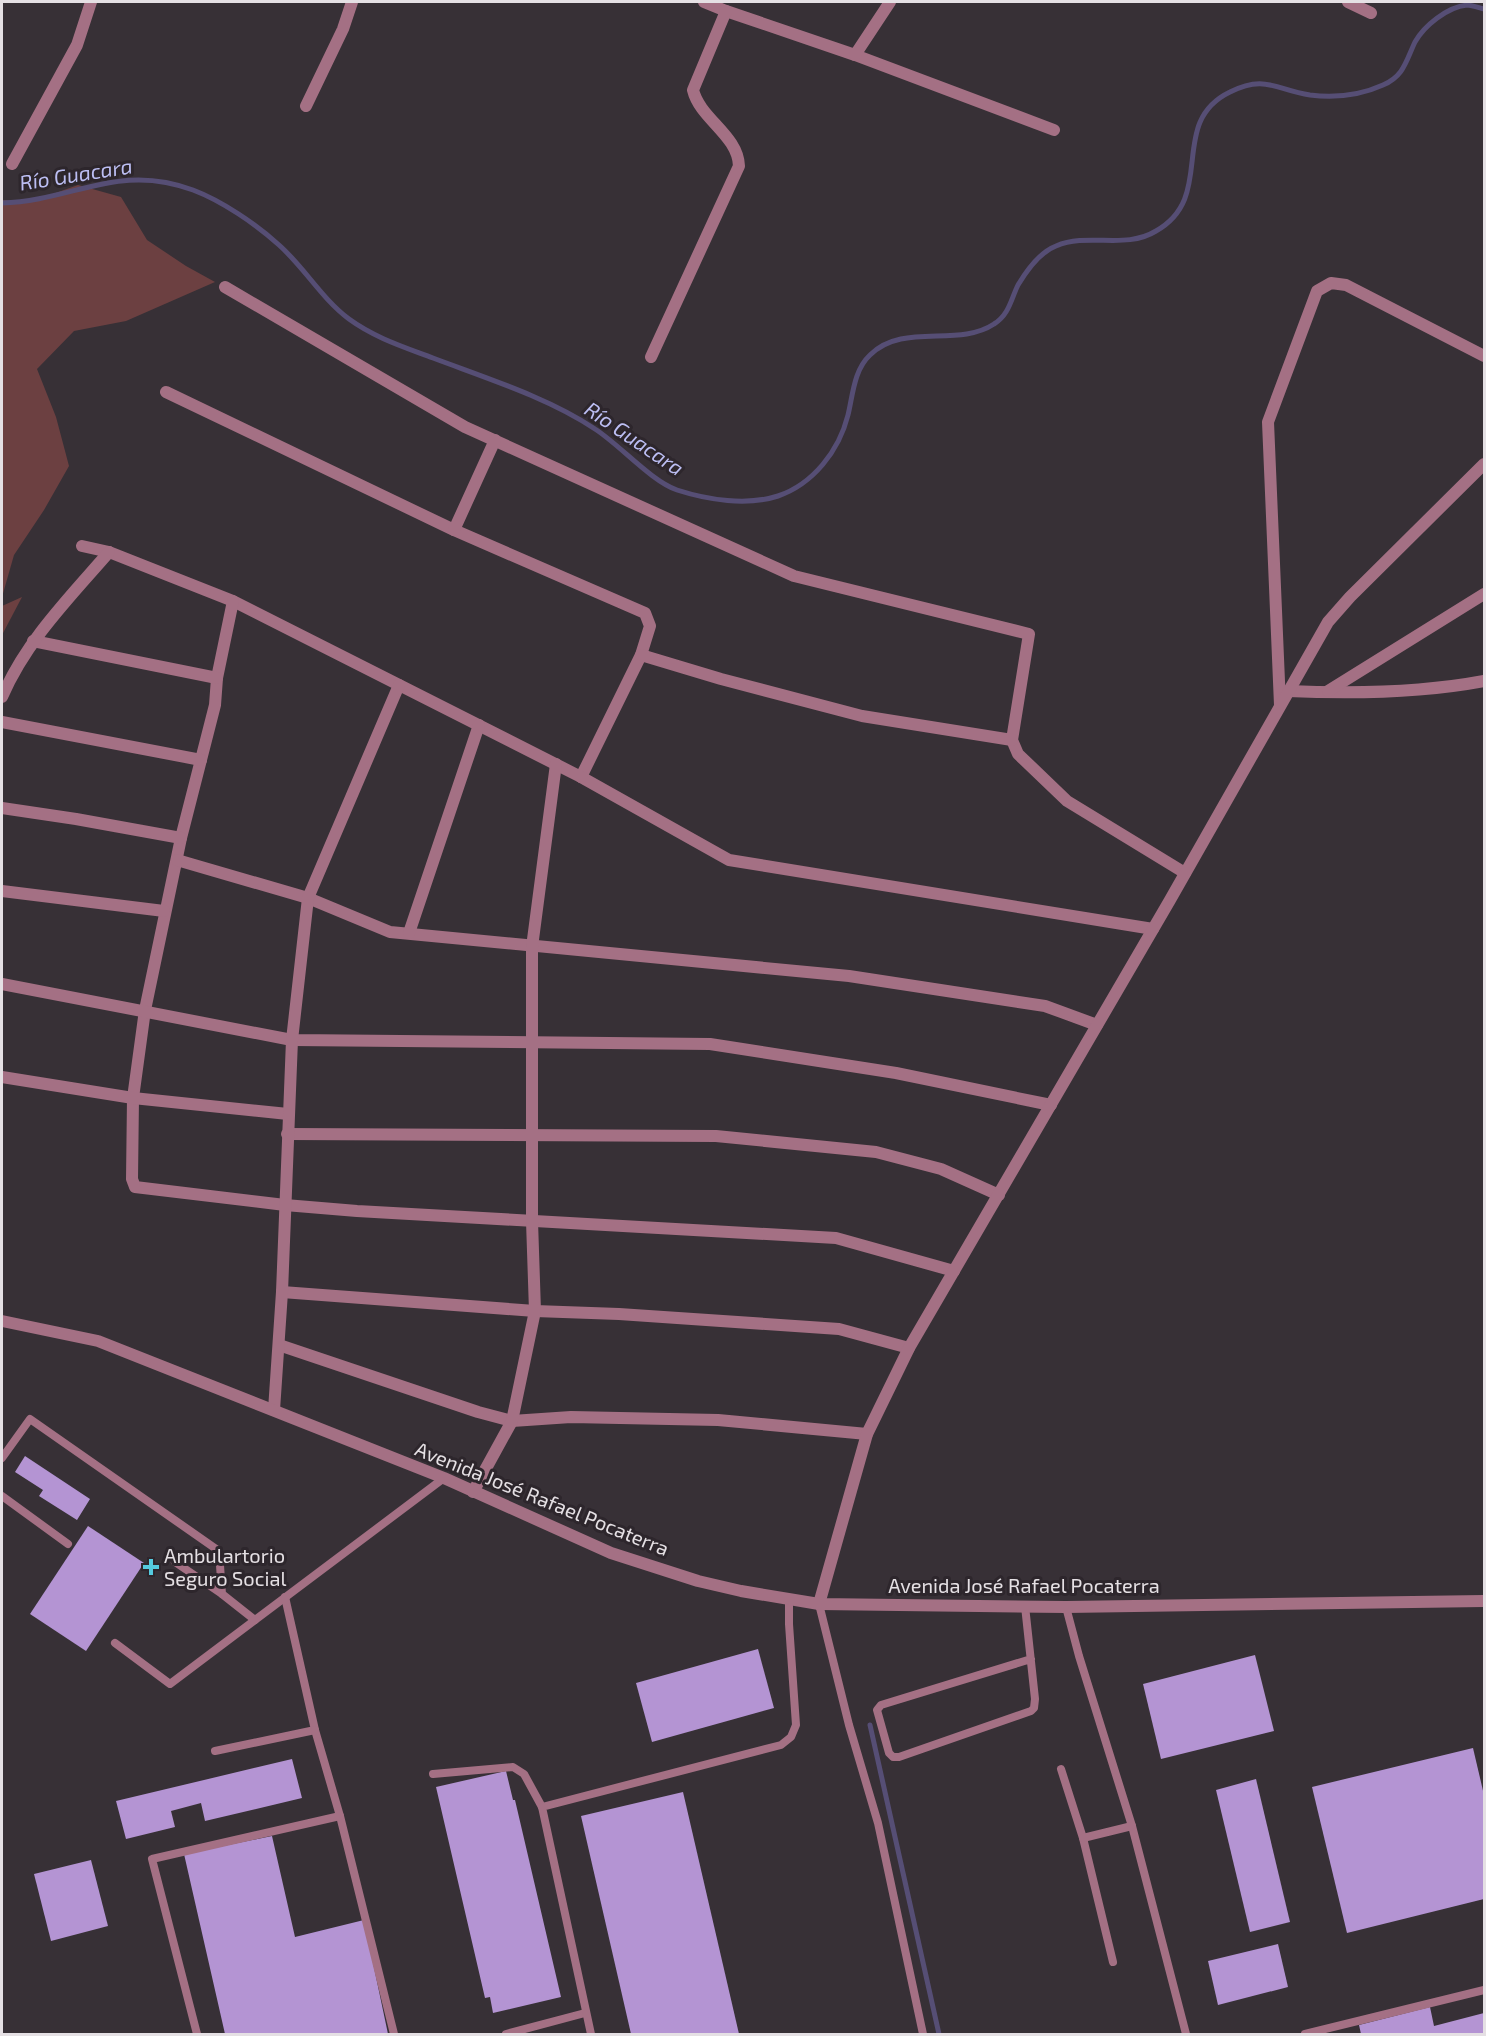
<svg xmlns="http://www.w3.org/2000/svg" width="1486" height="2036" font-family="'Exo 2',sans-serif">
<rect width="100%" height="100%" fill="#373036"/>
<g fill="#6c4041">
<polygon points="78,185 121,197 147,240 186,266 215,282 126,321 74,331 37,369 56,417 69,466 44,510 14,555 2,597 2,200 33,201"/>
<polygon points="22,597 2,635 2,606"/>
</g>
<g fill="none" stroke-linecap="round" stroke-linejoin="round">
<g stroke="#564e75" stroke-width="5">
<path d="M2,203C73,201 118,162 193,190C222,201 256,224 279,245C304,267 322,299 349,319C375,338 404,347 433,358C486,378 549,398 595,429C620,445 651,481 677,490C708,500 747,506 778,496C813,484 839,451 848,415C853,394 854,370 870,355C903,322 958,348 994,324C1009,315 1011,299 1018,285C1027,270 1040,252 1056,246C1089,232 1125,250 1156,231C1218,196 1166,123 1230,92C1265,74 1276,90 1310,95C1335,98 1361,95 1383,85C1404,76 1406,61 1415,42C1424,26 1447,7 1467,5C1471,5 1480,8 1484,9"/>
<polyline points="870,1725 939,2034"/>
</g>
</g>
<g fill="#b494d3">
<polygon points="25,1456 90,1499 77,1520 39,1496 43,1490 15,1472"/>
<polygon points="88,1526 144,1563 86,1651 30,1614"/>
<polygon points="758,1649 774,1708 652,1742 636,1683"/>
<polygon points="1255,1655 1274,1731 1161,1759 1143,1684"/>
<polygon points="1473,1748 1484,1795 1484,1899 1347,1933 1312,1787"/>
<polygon points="292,1759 302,1798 205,1821 201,1803 171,1811 175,1827 126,1839 116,1801"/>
<polygon points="506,1771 513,1800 515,1800 561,1997 493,2013 490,1997 485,1998 436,1787"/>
<polygon points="1256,1779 1290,1922 1250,1932 1216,1790"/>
<polygon points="683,1792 739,2034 631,2034 581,1816"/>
<polygon points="272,1836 295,1937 364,1920 388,2034 225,2034 184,1854"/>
<polygon points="91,1860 108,1926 51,1941 34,1874"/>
<polygon points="1278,1944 1288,1987 1218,2005 1208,1961"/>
<polygon points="1430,2007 1434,2026 1484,2013 1484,2034 1361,2034 1359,2025"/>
</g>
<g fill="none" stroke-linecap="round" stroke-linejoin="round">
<g stroke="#a47084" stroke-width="8">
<polyline points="2,1458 30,1419 219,1551 222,1594 255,1620"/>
<polyline points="2,1496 68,1544"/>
<polyline points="175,1562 222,1594"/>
<polyline points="819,1604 849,1725 878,1823 923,2034"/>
<polyline points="1025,1606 1035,1699 1034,1708 1031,1711 899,1757 893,1757 889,1753 877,1710 881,1705 1031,1659"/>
<polyline points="1066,1607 1079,1656 1132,1826 1186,2034"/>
<polyline points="115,1643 170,1684 444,1478"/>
<polyline points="215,1751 315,1730 285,1597"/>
<polyline points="1061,1769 1083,1838 1113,1962"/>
<polyline points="433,1774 513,1767 524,1774 542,1807"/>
<polyline points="340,1816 394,2034"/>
<polyline points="1083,1838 1132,1826"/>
<polyline points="197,2034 152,1859 340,1816 315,1730"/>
<polyline points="506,2034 585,2013"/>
<polyline points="591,2034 542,1807 781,1745 791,1737 796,1725 789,1624 789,1599"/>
<polyline points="1305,2034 1484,1990"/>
</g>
<g stroke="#a47084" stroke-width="12">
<polyline points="1348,2 1371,13"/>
<polyline points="726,11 855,55 1054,130"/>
<polyline points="855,55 890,2"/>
<polyline points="306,106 343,29 352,2"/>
<polyline points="12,164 77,45 91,2"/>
<polyline points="225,287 465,427 794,576 1029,634 1012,740 1018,754 1067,801 1185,873"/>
<path d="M651,357L739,166C738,135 700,119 693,90L726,11L704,2"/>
<polyline points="166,392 454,530 645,613 650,626 641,655 581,777"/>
<polyline points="454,530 495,440"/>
<polyline points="82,546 109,552 233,601 581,777 729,860 1153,929"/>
<polyline points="233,601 217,678 215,705 181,838 145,1010 133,1098 132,1179 135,1187 285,1205 357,1211 836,1238 954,1271"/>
<polyline points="33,641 217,678"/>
<polyline points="641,655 721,679 862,716 1012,740"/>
<path d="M1288,691C1353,694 1420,693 1484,681"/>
<polyline points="1328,691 1484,594"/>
<path d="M2,697C26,641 70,597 109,552"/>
<polyline points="1280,705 1268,422 1317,291 1331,283 1346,285 1484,356"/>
<polyline points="2,722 201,760"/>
<polyline points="2,808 76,819 181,838"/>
<polyline points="177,860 308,898 390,932 849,976 1045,1006 1097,1025"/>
<polyline points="2,891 164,911"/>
<polyline points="409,933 479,725"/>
<polyline points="2,984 292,1040 710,1044 896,1073 1051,1105"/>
<polyline points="2,1077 133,1098 288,1114"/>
<polyline points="287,1134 716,1136 876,1152 941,1169 999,1195"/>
<polyline points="282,1292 535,1311 619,1314 839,1329 909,1348"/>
<polyline points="279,1345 478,1412 512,1421 571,1417 718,1420 867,1434"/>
<polyline points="274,1410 282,1292 292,1040 308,898 399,685"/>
<polyline points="473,1492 512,1421 535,1311 532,1221 532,947 556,764"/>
<polyline points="819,1604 867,1434 909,1348 1170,900 1328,622 1350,597 1484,464"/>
</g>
<polyline stroke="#a47084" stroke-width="12" points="2,1321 98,1341 444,1478 611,1553 698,1581 741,1591 819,1604 1066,1607 1484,1601"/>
</g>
<path fill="#55cadf" stroke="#2d262c" stroke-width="2" d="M148 1558h6v6h6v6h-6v6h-6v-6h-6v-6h6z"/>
<g text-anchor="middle" stroke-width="6" stroke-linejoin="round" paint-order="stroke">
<g font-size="20" fill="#e5e0e4" stroke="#2d262c">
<text transform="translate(542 1499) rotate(22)" y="7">Avenida José Rafael Pocaterra</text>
<text x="1024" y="1593">Avenida José Rafael Pocaterra</text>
</g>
<g font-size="20" fill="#e5e0e4" stroke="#2d262c" text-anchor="start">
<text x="164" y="1563">Ambulartorio<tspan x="164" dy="23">Seguro Social</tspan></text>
</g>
<g font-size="21" font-style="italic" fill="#bcbef3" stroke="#2d262c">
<text transform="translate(76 175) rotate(-9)" y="7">Río Guacara</text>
<text transform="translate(634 439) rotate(34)" y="7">Río Guacara</text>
</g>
</g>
<rect width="1486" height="2036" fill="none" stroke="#e5e0e4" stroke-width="6"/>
</svg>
